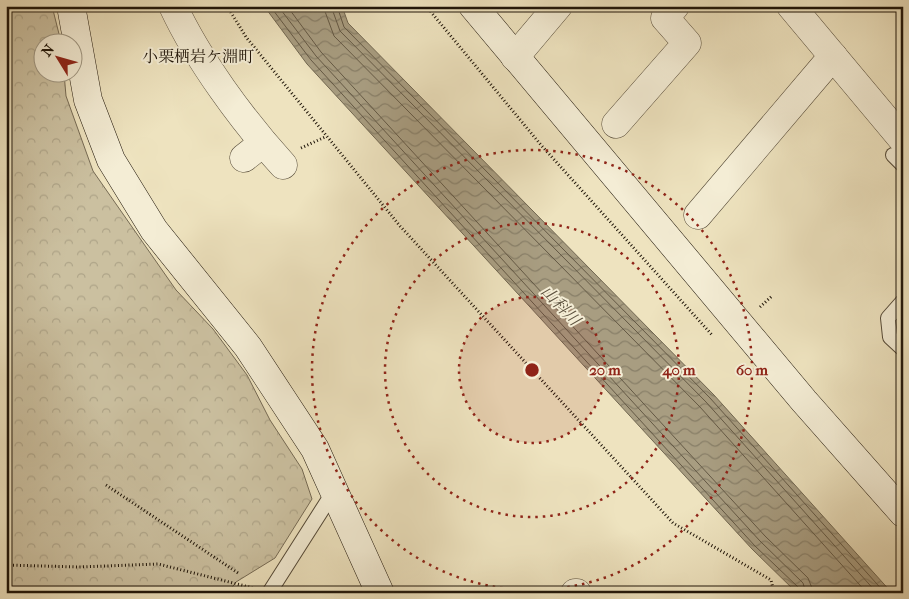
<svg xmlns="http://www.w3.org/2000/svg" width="909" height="599" font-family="'IM FELL French Canon','Noto Serif JP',serif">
<defs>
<pattern id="forest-crowns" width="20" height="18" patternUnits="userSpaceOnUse" patternTransform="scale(1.25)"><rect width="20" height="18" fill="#cbc0a0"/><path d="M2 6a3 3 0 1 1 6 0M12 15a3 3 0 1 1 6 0" fill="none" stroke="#aea488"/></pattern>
<pattern id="water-waves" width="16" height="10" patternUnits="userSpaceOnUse" patternTransform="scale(1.25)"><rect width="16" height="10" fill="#a89d81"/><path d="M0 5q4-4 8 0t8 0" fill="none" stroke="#887f68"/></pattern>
</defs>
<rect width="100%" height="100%" fill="#eee3bf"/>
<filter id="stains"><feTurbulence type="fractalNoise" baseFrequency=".004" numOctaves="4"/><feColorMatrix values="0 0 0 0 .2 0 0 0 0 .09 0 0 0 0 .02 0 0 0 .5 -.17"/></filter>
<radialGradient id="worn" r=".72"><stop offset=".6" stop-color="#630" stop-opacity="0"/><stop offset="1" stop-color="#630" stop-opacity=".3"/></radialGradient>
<polygon fill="url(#forest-crowns)" stroke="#756a54" points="6,6 52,6 61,42 42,42 42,72 64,73 66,96 93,171 176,290 213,329 247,375 270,420 302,469 312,499 275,558 236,582 228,593 6,593"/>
<polygon fill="url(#water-waves)" stroke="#716751" points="264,6 342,6 348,23 714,395 892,593 797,593 752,549 307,64"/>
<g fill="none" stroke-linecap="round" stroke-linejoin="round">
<g stroke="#645945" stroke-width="1">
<polyline points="270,6 311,60 755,546 798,587 800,593"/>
<polyline points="278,6 316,56 760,541 803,583 806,593"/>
<polyline points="287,6 321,52 765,536 808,578 814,593"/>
<polyline points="323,6 334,36 700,407 867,593"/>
<polyline points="331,6 340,31 706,402 877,593"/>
<polyline points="337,6 344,27 710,398 885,593"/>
</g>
<g stroke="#534836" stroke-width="16">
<g id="lane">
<polyline points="893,155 903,165"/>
<polyline points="903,301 888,318 890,337 903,349"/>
<polyline points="269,593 334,491"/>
</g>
</g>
<g stroke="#534836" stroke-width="29">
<g id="street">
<path d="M173,6C198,60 243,121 283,165"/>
<polyline points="791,6 903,140"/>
<polyline points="515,57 558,6"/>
<polyline points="616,124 687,43 665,18 675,6"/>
<polyline points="244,158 263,143"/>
<polyline points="698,215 833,56"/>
<polyline points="575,593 577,593"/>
</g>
</g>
<g stroke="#1f1509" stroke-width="29">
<g id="secondary">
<polyline points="71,6 88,100 111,160 154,230 248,347 315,449 380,593"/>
<polyline points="473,6 804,401 903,513"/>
</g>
</g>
<g stroke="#1f1509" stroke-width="3" stroke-dasharray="1 2.5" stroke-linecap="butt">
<polyline points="227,6 246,37 400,226 673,523 771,580 774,593"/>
<polyline points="426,6 541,145 713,336"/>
<polyline points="301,148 325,137"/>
<polyline points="760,307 772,296"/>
<polyline points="106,485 238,573"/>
<polyline points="6,565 79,567 158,564 253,588"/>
</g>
<use href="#lane" stroke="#f4edd5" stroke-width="14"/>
<use href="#street" stroke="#f4edd5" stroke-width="28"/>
<use href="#secondary" stroke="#f4edd5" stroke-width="28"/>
</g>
<circle cx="532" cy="370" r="73" fill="#8f2418" fill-opacity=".12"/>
<g fill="none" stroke="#8f2418" stroke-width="2.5" stroke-dasharray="2.5 5">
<circle cx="532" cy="370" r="73"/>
<circle cx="532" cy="370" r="147"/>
<circle cx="532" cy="370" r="220"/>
</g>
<g text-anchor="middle" stroke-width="4" stroke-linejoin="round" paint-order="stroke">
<g font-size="16" fill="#1f1509" stroke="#f4edd5">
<text x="198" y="62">小栗栖岩ケ淵町</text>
</g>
<g font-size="16" font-style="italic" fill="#5d523f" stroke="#f4edd5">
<text transform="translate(561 305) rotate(46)" y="6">山科川</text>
</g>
</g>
<circle cx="532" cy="370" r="8" fill="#8f2418" stroke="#f4edd5" stroke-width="2.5"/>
<g font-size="15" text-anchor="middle" font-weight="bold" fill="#8f2418" stroke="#f4edd5" stroke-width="4" stroke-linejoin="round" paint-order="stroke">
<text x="605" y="375">20 m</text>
<text x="679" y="375">40 m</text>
<text x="752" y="375">60 m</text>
</g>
<rect width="909" height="599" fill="none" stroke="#eee3bf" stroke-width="25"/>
<rect x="8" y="8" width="894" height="584" fill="none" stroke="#1f1509" stroke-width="2.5"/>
<rect x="12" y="12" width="884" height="574" fill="none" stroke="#1f1509"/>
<g transform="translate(58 58) rotate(307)"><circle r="24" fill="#f4edd5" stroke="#9f9783"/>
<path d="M0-4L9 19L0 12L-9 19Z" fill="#8f2418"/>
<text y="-8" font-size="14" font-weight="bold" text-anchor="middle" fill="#1f1509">N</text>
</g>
<rect width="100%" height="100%" filter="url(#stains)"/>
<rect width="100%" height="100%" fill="url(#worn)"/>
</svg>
